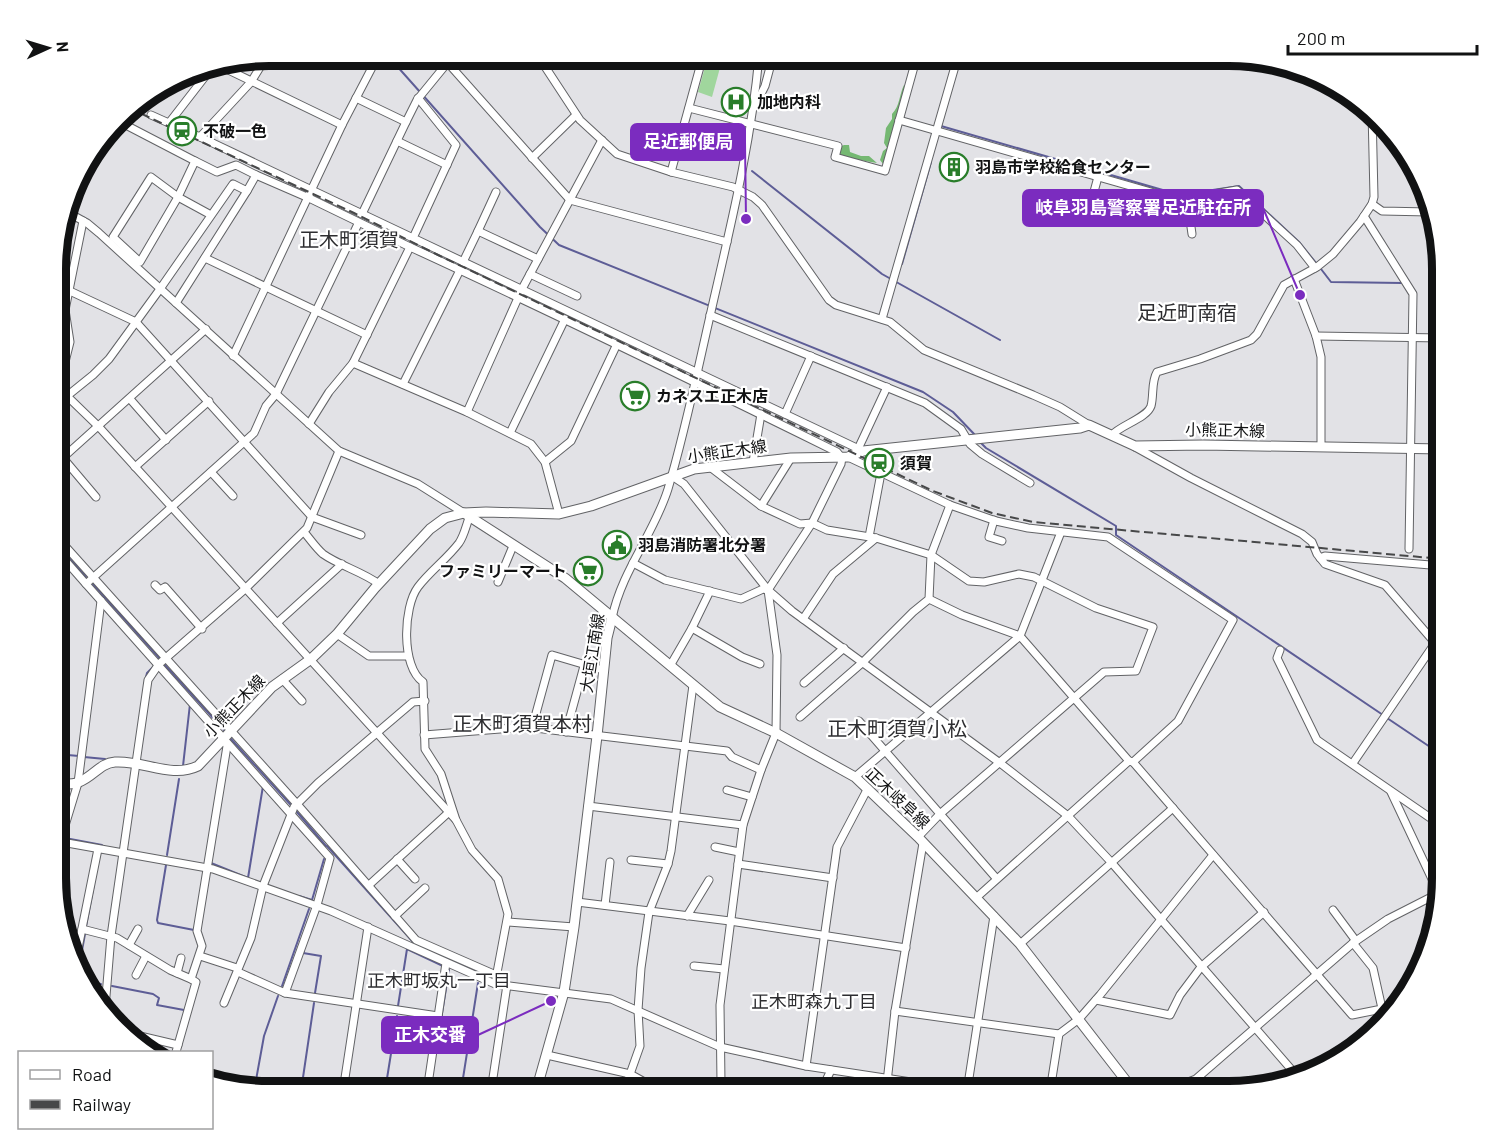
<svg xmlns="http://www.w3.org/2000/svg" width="1498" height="1147" font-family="Barlow,'Noto Sans JP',sans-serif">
<rect width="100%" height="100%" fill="#e2e2e6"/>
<polygon fill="#a0d69d" points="707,60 721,64 712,97 698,92"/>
<g fill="#75b872">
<path d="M904,85L906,89L887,163L883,164L880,160L883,151L887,148L884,143L886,128L892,119V114C900,106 899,95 904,85Z"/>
<polygon points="844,145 849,145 850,152 861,156 869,156 877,163 847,158 839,154 839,147"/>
</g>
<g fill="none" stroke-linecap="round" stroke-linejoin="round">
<g stroke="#5d5d96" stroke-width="2">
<polyline points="388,56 540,227 559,245 923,392 953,412 976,436"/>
<polyline points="941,126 1180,195 1239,186 1299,242 1316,263"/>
<polyline points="752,171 882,274 1000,340"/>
<polyline points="902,264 931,162"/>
<polyline points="1321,269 1331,282 1402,283"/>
<polyline points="979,441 986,448 1116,526 1116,535 1383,715"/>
<polyline points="57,544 86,577"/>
<polyline points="93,584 161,660"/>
<polyline points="164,664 224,730"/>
<polyline points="146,677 147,673 154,666"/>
<polyline points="1387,718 1442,755"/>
<polyline points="231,739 290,804"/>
<polyline points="56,754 79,756"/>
<polyline points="84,757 105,759"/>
<polyline points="183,766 190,704"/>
<polyline points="56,812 65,814 58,837"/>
<polyline points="297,812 326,846"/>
<polyline points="65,838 102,845"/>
<polyline points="327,846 414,943 487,977"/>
<polyline points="167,855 179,779"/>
<polyline points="211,863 248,878 263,786"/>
<polyline points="166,865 157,920 158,923 194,930"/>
<polyline points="299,896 312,900 324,859"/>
<polyline points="86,926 94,884"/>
<polyline points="304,951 303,953 321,956 315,993"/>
<polyline points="78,972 85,934"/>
<polyline points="84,981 101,984"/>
<polyline points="112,986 153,994 159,998 157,1005 184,1010"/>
<polyline points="282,986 309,909"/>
<polyline points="398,1006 407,949 443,966"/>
<polyline points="438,1038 449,970"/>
<polyline points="254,1091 264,1036 278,996"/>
<polyline points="301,1091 314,1003"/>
<polyline points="385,1091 397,1016"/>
<polyline points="461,1091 478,983"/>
</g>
<g stroke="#626366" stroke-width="9">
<g id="minor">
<polyline points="267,56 251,82 200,137 413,238"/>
<polyline points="304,56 312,59"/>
<polyline points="538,56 580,120 617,154 671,172 733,187 753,197 762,205 829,300 836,305 890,322 924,350 1033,395 1060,407 1089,425"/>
<polyline points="447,62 570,200 727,242"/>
<polyline points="216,64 342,125"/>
<polyline points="356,98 406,122 362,214"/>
<polyline points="418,98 456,145 413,238 863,451"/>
<polyline points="756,104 765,86 773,56"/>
<polyline points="689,108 838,146 835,157 885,171 917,56"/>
<polyline points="151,115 200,137"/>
<polyline points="899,120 1179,200 1237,190 1297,245 1315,268"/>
<polyline points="118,121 195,161"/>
<polyline points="406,122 417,100 453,56"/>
<polyline points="169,123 214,65"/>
<polyline points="397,141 447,165"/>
<polyline points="532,158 576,115"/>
<polyline points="671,172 703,56"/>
<polyline points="256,175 309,198 410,247 353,363 329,392 309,424"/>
<polyline points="1187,199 1192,234"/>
<polyline points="1372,204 1382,211 1429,212"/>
<polyline points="1089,210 1098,177"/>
<polyline points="67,212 87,223 99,233 339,451 418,484 464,513"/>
<polyline points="1364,216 1413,294 1409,549"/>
<polyline points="478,231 496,192"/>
<path d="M410,247C554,313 695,382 837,452L841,457"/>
<polyline points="205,258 367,335"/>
<polyline points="463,262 478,231 538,259"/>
<polyline points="530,274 577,296"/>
<polyline points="1294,279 1316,336 1321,357 1321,447"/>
<polyline points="57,285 136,322 312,517 361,535"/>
<polyline points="176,303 247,191"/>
<polyline points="710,315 925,403 961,429 970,444 982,454 1030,483"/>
<polyline points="882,319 958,56"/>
<polyline points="1316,336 1442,338"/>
<polyline points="233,356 342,125 378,56"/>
<polyline points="353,363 467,412 531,444 545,462 559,514"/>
<polyline points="403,384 460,270"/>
<polyline points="57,392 67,396 99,427 456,820"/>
<polyline points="57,394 70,342 65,310 83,221"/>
<polyline points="67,396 93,375 109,359 160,289 233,184 247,191 256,175 236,165 217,172 195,161 178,197 140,262 113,237 151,177 178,197 211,215"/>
<polyline points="130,399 166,440"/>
<polyline points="467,412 522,289 602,140"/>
<polyline points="785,414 811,356"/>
<polyline points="510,433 565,319"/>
<path d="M1112,435C1121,425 1147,418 1151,406C1154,395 1151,382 1157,372L1200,359L1251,340L1257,334L1284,285L1317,267L1333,254L1360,222L1372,204L1374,197L1372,111"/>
<polyline points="1135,447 1191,478 1302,534 1312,542 1317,554 1325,564 1385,585 1442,651"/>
<polyline points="858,449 887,387"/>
<polyline points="848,457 950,505 996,521 1028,528 1108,537 1233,620 1178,721 1133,762 1129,761 976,898"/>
<polyline points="63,458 96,497"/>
<polyline points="545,462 571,441 617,344"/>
<polyline points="753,462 761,414"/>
<polyline points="57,463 206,329"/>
<polyline points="135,467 209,401"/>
<polyline points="710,467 761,506 800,524 812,523 827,530 876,538 931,555 969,581 984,582 1019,574 1034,577 1096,608 1153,627 1136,671 1104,672 940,814 918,837"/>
<polyline points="211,472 233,496"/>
<polyline points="672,476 684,484 768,590 792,611 1000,763 1068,816 1111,862 1297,1076"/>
<polyline points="761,506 791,458"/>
<path d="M469,518C466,526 464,536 459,543C447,559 430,571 418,587C403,607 401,667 423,682L425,749L441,774L456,820L472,850L498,879L508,914L496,978"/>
<polyline points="994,520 989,537 1002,541"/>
<path d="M304,532C310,539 316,548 323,554C340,566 361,571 379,584"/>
<polyline points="57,537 297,804 416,940 496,975"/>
<polyline points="869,537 881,473"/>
<polyline points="57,551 86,584 254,433 266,406 276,394 357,226"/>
<polyline points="1320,558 1325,556 1442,566"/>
<polyline points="633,563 665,580 741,599 763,589 768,590"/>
<polyline points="498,582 513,546"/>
<polyline points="86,584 330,858 317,905 285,993"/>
<polyline points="155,585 160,590 165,587 202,629"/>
<polyline points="929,599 962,615 1020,636 1129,761"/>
<path d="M612,618C622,570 654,534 668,489C685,432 697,373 710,316C730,228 751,145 759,56"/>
<polyline points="803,619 833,574 876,538"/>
<polyline points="277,623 342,564"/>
<polyline points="692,628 742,657 760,664"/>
<polyline points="337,634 369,656 408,656"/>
<polyline points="1280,650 1277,658 1317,740 1442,826"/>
<polyline points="670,666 692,628 710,591"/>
<polyline points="282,679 302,701"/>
<polyline points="804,683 844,648"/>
<polyline points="800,717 863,662 913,612 929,599 931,555 950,505"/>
<polyline points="859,721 996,878"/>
<polyline points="532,728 552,655 603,670"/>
<polyline points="566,732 584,666"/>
<polyline points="424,735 527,727 727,751 732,757 761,770"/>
<polyline points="1133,762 1352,1015 1382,1009"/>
<polyline points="1353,763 1435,643"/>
<polyline points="855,777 1020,636 1061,532"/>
<polyline points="727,790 752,797"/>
<polyline points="1391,792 1440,896"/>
<polyline points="588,806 743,825"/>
<polyline points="56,841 213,869 331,911 495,984 611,999 720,1047 806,1066 970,1091"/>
<polyline points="60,842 78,783 101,601"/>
<polyline points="715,847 739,852"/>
<polyline points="397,859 415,879"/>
<polyline points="631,860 668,864"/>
<polyline points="738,864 833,878"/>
<polyline points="369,885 448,813"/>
<polyline points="577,902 730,921 906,948"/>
<polyline points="605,905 610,862"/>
<polyline points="1333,910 1356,941"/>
<polyline points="395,916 425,888"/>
<polyline points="687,916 709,880"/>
<polyline points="508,922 574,927"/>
<polyline points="82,929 117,938 170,970 191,979"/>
<polyline points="1353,943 1373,968 1385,1022"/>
<polyline points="1020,944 1173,808"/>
<polyline points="129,945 138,929"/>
<polyline points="200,956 237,968"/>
<polyline points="75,963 98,849"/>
<polyline points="694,966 724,969"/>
<polyline points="238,972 285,993 438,1016"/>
<polyline points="177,973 181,958"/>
<polyline points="136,975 146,956"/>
<polyline points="1096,1000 1170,1015 1180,995 1201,967 1264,912"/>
<polyline points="224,1003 251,938 263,886 294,807 318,783 413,702 425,701"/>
<polyline points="105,1008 111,936 148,680 159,664 245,589 307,528 339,451"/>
<polyline points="895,1011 1059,1034"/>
<polyline points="123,1032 178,1045"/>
<polyline points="176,1052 196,982 191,979 202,946 197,931 227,746 225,741"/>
<polyline points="547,1055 630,1074 661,1091"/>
<polyline points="806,1066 837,847 868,788"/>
<polyline points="343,1091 368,927"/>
<polyline points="427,1091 446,963"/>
<polyline points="491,1091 507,985"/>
<polyline points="624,1091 640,1046 638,1010 641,968 649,912 668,864 671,851 693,685"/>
<polyline points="719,1091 721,1082 720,1005 743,825 761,770 776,733 777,655 768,590 812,523 841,464 842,457"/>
<polyline points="821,1091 831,1070"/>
<polyline points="886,1091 895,1011 923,843"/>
<polyline points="967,1091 994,916"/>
<polyline points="1050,1091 1059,1034 1079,1019 1100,995 1213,855"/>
<polyline points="1165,1091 1196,1079 1353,943 1388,919 1439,893"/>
</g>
</g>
<g stroke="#626366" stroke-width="11">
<g id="major">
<polyline points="464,513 565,578 720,707 776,733 855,777 918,837 1020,944 1134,1091"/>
<path d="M56,784C63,784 73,785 79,782C93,777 100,763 115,762C144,760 171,779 198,766L272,687L311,659L337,634L375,588L430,529L445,518L464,513L486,512L559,514L591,506L694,469L791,458L848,457L863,451L1080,428L1089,425L1135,446L1203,445L1442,449"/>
<polyline points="536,1091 564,992 574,927 597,736 607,638 612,618"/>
</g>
</g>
<use href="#minor" stroke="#fff" stroke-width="7"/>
<use href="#major" stroke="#fff" stroke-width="9"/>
<polyline stroke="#474849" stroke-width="2" stroke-dasharray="9 4.5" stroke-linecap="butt" points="129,108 354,213 438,255 933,491 992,513 1033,522 1442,559"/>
</g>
<defs>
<g id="hospital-ring" transform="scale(1.5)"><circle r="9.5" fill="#fff" stroke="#297d2a" stroke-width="1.5"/><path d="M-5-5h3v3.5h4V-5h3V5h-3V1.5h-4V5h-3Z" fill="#297d2a"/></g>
<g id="station-ring" transform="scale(1.5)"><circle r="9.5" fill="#fff" stroke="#297d2a" stroke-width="1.5"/><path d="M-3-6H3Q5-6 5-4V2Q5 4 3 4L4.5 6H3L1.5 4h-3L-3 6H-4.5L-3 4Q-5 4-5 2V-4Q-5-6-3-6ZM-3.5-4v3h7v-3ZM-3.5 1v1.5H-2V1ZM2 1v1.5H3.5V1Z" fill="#297d2a"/></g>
<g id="building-ring" transform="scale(1.5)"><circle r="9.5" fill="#fff" stroke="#297d2a" stroke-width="1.5"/><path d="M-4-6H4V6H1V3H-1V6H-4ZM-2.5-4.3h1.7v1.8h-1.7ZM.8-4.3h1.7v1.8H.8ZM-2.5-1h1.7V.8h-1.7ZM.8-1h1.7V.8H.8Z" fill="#297d2a"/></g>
<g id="supermarket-ring" transform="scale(1.5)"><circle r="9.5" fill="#fff" stroke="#297d2a" stroke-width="1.5"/><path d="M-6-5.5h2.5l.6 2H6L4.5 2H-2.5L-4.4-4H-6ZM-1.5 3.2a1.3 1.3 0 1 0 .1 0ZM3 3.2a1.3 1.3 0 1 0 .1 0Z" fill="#297d2a"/></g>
<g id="civic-ring" transform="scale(1.5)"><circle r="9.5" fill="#fff" stroke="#297d2a" stroke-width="1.5"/><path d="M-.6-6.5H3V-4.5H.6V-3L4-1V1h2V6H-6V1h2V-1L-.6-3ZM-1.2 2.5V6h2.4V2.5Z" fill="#297d2a"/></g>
</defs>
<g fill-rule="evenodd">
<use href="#hospital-ring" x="736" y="102"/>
<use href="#station-ring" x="182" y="131"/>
<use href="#building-ring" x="954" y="167"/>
<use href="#supermarket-ring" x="635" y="396"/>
<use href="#station-ring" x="879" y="463"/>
<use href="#civic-ring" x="617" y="545"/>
<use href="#supermarket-ring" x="588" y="571"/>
</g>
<g text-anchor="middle" stroke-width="4.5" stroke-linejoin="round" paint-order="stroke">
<g font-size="16" font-weight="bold" fill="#111213" stroke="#fff" text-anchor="start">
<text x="757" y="108">加地内科</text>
<text x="203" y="137">不破一色</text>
<text x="975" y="173">羽島市学校給食センター</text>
<text x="656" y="402">カネスエ正木店</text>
<text x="900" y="469">須賀</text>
<text x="638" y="551">羽島消防署北分署</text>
<text x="567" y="577" text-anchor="end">ファミリーマート</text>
</g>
<g font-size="16" fill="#111213" stroke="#fff">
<text transform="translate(1225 430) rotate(1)" y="6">小熊正木線</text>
<text transform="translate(727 451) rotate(-8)" y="6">小熊正木線</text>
<text transform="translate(592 653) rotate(-81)" y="6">大垣江南線</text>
<text transform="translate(234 706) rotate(-46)" y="6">小熊正木線</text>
<text transform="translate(898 798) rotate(43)" y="6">正木岐阜線</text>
</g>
<g font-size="18" fill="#2d2d30" stroke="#fff">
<text x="439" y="987">正木町坂丸一丁目</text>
<text x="814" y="1008">正木町森九丁目</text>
</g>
<g font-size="20" fill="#2d2d30" stroke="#fff">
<text x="349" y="247">正木町須賀</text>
<text x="1187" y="320">足近町南宿</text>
<text x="522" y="731">正木町須賀本村</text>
<text x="897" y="736">正木町須賀小松</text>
</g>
</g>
<path d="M0 0H1498V1147H0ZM269 66H1229A203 203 0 0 1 1432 269V878A203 203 0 0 1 1229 1081H269A203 203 0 0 1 66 878V269A203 203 0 0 1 269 66Z" fill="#fff" fill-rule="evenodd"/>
<path fill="none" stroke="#111213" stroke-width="8" d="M269 66H1229A203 203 0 0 1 1432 269V878A203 203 0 0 1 1229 1081H269A203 203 0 0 1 66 878V269A203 203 0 0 1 269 66Z"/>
<path fill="none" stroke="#7b2cbf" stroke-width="2" d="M746 219L745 142M1300 295L1263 208M551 1001L478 1035"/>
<g fill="#7b2cbf" stroke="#fff" stroke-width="2">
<circle cx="746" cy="219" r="6"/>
<circle cx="1300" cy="295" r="6"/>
<circle cx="551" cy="1001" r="6"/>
</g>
<g fill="#7b2cbf" stroke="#7b2cbf" stroke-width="2">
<rect x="631" y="124" width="114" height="36" rx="6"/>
<rect x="1023" y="190" width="240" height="36" rx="6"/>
<rect x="382" y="1017" width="96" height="36" rx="6"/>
</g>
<g font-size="18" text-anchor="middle" font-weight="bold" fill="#fff">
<text x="688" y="148">足近郵便局</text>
<text x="1143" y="214">岐阜羽島警察署足近駐在所</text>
<text x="430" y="1041">正木交番</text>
</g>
<rect x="18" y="1051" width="195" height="78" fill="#ffffff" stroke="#a0a0a1" stroke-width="1.5"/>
<rect x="30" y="1070" width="30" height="9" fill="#ffffff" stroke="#a0a0a1" stroke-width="1.5"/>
<text x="72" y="1081" font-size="18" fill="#111213">Road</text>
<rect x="30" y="1100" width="30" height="9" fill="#474849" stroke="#a0a0a1" stroke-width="1.5"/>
<text x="72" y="1111" font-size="18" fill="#111213">Railway</text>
<g transform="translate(48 48) rotate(86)" stroke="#ffffff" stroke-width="4.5" paint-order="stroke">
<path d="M0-4.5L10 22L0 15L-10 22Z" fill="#111213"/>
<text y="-9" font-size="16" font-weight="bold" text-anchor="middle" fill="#111213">N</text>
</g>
<path d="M1288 45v9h189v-9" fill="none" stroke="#111213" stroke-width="3"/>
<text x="1297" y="45" font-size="18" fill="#111213" stroke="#ffffff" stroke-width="4.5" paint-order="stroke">200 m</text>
</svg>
